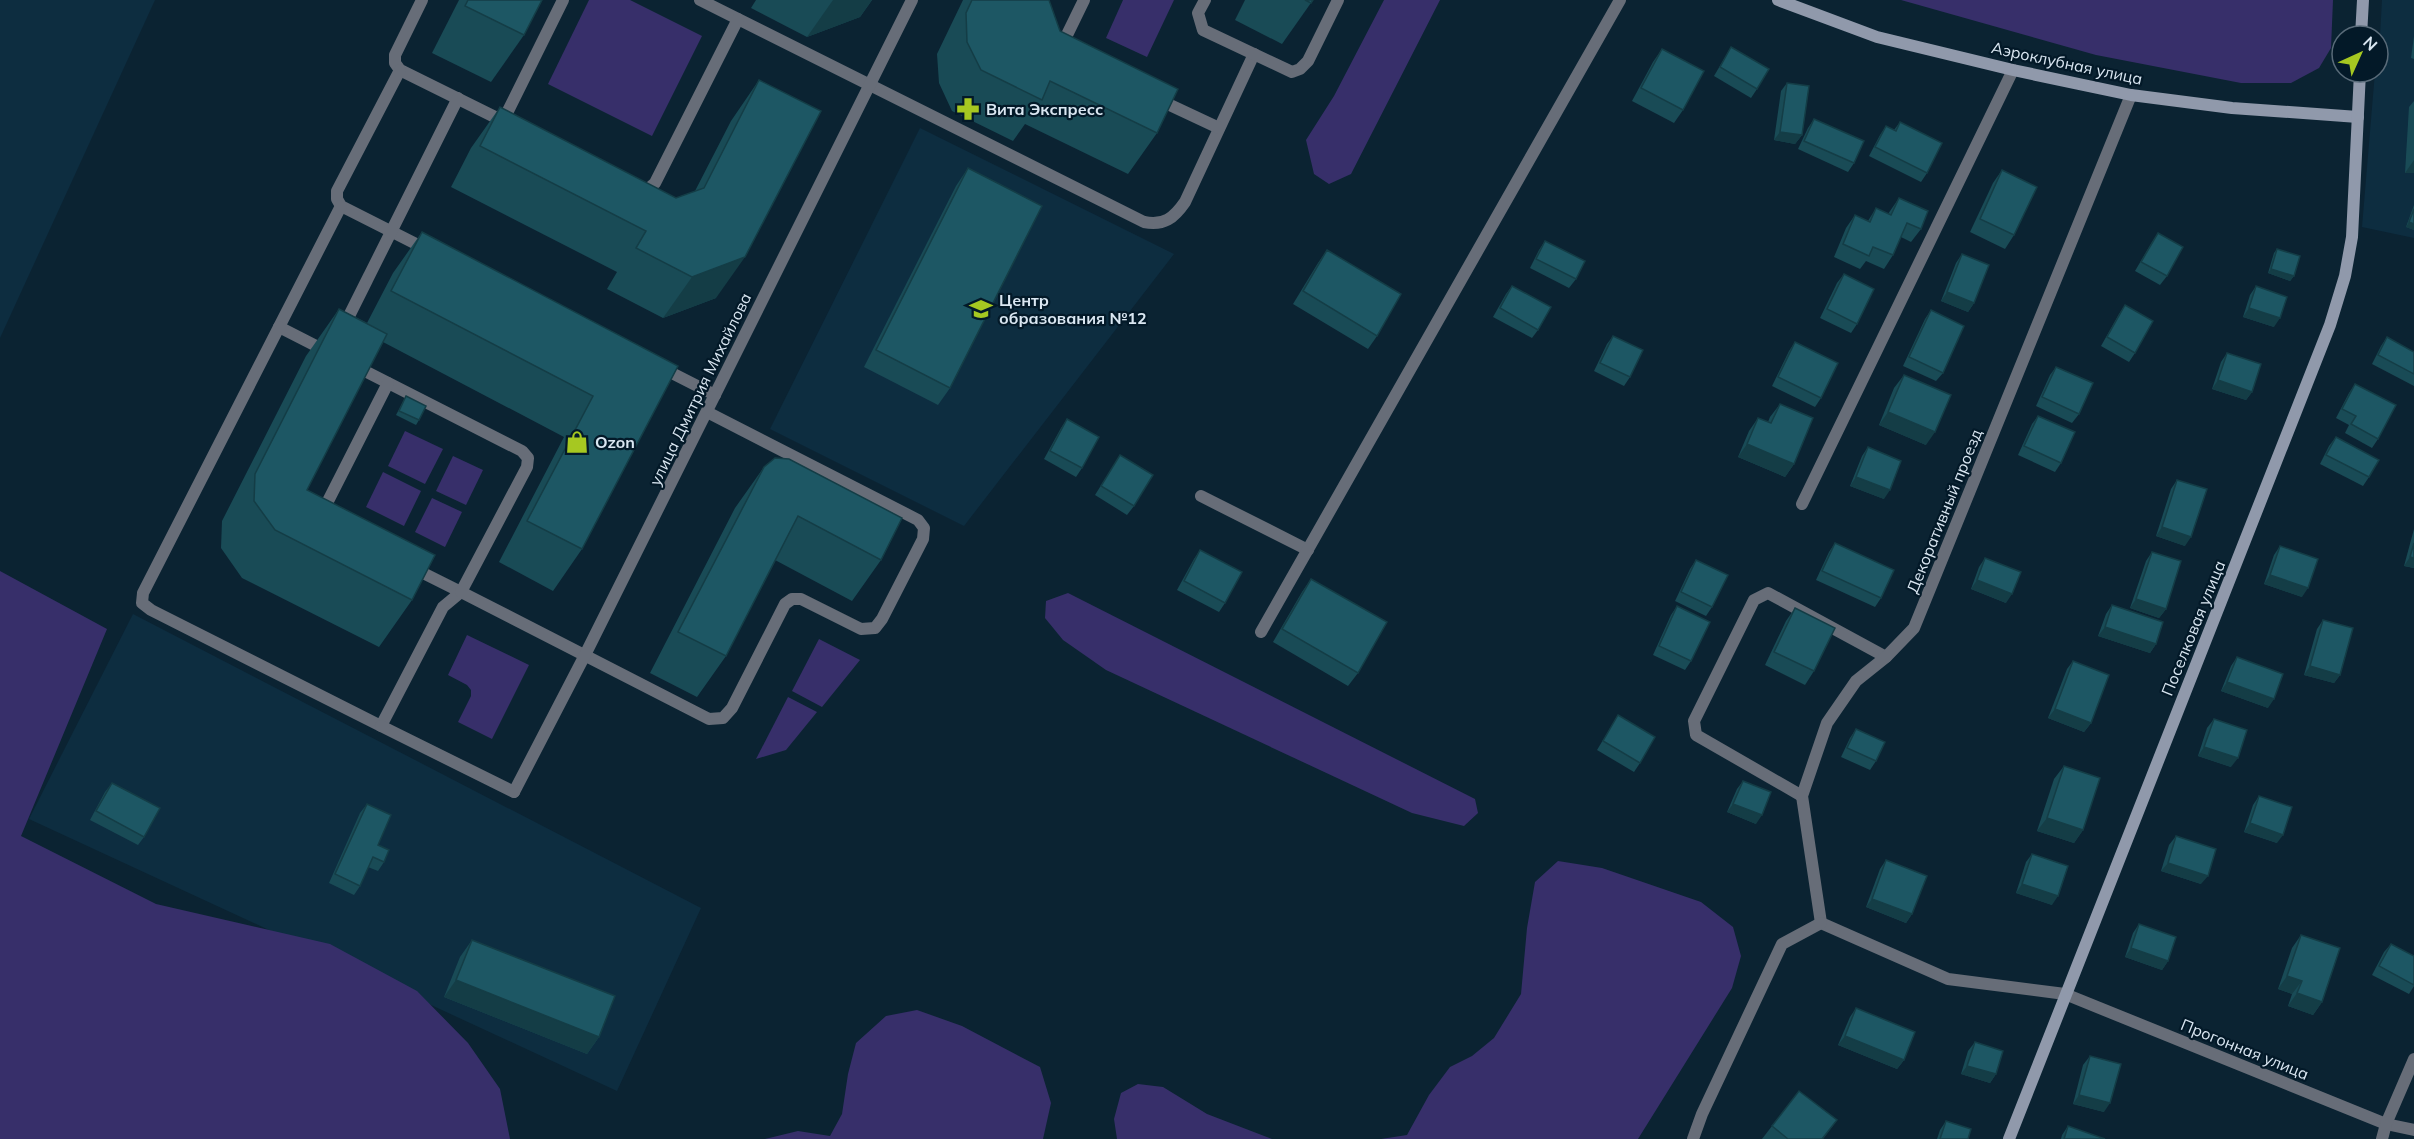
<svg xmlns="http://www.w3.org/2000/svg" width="2414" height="1139" font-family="Mulish,sans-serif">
<rect width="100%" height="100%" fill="#0b2332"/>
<g fill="#0d2d40">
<polygon points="0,0 155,0 0,338"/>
<polygon points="2382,0 2414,0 2414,238 2362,227 2375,72 2378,72"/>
<polygon points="920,128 1174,254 964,526 770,429"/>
<polygon points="133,614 701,908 617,1091 29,819"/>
</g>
<g fill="#372f6a">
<polygon points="589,0 630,0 702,36 652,136 548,84"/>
<polygon points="1123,0 1174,0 1147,57 1106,38"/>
<polygon points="1384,0 1440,0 1351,174 1329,184 1314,174 1306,140 1334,96"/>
<polygon points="1901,0 2333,0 2331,48 2319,68 2291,83 2241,83 2096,55"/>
<polygon points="405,431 443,449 425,484 388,466"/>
<polygon points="453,456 483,470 466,505 436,491"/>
<polygon points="383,472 421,491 404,526 366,507"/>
<polygon points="432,498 462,512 445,547 415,532"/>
<polygon points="0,571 107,629 21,836 156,904 330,944 417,991 468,1043 500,1089 510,1139 0,1139"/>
<polygon points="1068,593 1475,799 1478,813 1464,826 1412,813 1106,670 1063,640 1045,618 1046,601"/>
<polygon points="467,635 529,665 492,739 458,722 471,696 471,690 467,685 448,675"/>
<polygon points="819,639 860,660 822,707 792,691"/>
<polygon points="788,697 817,712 786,750 756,759"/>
<polygon points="1558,861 1602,868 1701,902 1733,927 1741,956 1732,988 1638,1139 1381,1139 1407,1135 1429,1095 1450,1067 1472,1056 1494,1038 1521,994 1527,928 1535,882"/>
<polygon points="917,1010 962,1026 1040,1067 1051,1103 1043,1139 765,1139 798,1131 830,1136 842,1114 848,1074 856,1043 886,1016"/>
<polygon points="1138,1084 1163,1087 1207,1114 1272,1139 1117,1139 1114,1119 1121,1093"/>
</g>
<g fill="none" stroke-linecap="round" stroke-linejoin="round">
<g stroke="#676d78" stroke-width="12">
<polyline points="422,0 395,55 395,63 400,70 507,123"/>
<path d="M700,0L1144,222C1164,226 1174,218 1185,202L1254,54"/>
<polyline points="1205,0 1198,13 1203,30 1292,72 1300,69 1308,61 1338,0"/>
<polyline points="1064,50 1064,41 1084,0"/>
<polyline points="400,70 337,191 337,199 341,206 428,250"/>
<polyline points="1155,98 1219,128"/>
<polyline points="503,121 563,0"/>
<polyline points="638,188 648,189 655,183 738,19"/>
<polyline points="279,327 341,206"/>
<polyline points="343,328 458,98"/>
<polyline points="326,351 279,327 143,593 142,603 151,610 381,726 443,607 461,592 411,567"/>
<polyline points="353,365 522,451 528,458 527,467 461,592 709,719 723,718 732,708 785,604 792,599 801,599 861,629 875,628 882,619 923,539 924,528 918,520 707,412"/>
<polyline points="660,367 715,395"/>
<polyline points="1201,496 1308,550"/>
<polyline points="324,514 324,509 388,383"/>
<polyline points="381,726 514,792"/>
</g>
<g stroke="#676d78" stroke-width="12">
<polyline points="1802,504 2013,70"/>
<polyline points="1261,632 1620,0"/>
<polyline points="514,792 585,655 912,0"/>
<polyline points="1802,796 1696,735 1694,721 1754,600 1768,593 1886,657"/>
<polyline points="1821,923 1802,796 1827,723 1856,681 1886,657 1914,628 2131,95"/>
<polyline points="1821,923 1948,979 2065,994 2386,1124 2414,1130"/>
<polyline points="1693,1139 1702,1114 1782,944 1821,923"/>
<polyline points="2382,1139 2386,1124 2414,1059"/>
</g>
<g stroke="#9099ab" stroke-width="12">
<polyline points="1778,0 1877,37 2013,70 2131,95 2232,108 2358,117"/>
<polyline points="2361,36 2363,0"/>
<polyline points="2009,1139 2330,325 2345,276 2352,237 2360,72"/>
</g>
</g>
<g fill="#194b56">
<polygon points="459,0 542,0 524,35 491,82 432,53"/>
<polygon points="756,0 872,0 860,17 807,37 751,8"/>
<polygon points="963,0 1049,0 1060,31 1157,133 1128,174 1025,124 1013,141 952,111 939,83 937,54"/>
<polygon points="1245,0 1313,0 1282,44 1235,20"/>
<polygon points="2414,36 2414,59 2411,58"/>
<polygon points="1731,47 1757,89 1751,98 1714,76"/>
<polygon points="1662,49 1683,110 1674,123 1632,101 1653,62"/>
<polygon points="759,80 716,298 663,318 607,289 617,272 451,187 471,148 500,107 676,198 695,191 731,121"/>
<polygon points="1787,83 1802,135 1795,144 1774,140 1781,91"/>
<polygon points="2414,101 2414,173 2405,173 2409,107"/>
<polygon points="1814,119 1854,163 1848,172 1798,149 1808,128"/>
<polygon points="1900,122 1927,173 1921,182 1869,156 1880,135 1886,126 1894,130"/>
<polygon points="968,168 950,388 938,405 864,367 956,186"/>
<polygon points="2002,170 2014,235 2005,249 1970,232 1993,183"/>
<polygon points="1899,198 1921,229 1911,242 1901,237 1893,255 1884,269 1866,261 1860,269 1834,257 1846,228 1855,215 1868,221 1876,208 1888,214"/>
<polygon points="2414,205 2414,230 2406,227"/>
<polygon points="422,232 678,366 582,549 553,591 499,562 564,437 383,342 307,490 412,600 379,647 242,578 221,548 222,521 306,356 339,309 367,323 393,273"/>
<polygon points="2158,233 2167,276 2160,285 2135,271 2152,242"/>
<polygon points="1545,241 1576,279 1569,288 1530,268 1539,250"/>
<polygon points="2277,249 2294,276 2290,281 2268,273 2274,253"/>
<polygon points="1327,250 1377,336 1368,349 1293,304 1318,263"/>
<polygon points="1962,254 1974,303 1968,312 1941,301 1956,263"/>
<polygon points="1844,274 1857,324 1851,333 1820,318 1837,283"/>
<polygon points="1512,286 1538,330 1532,338 1493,317 1506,294"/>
<polygon points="2256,286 2274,327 2243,317 2250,295"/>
<polygon points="2125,305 2135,353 2129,362 2101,346 2119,314"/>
<polygon points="1931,310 1943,373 1936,381 1903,366 1925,319"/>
<polygon points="1613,336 1630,377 1624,386 1594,371 1607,344"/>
<polygon points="2387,337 2414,352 2414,386 2372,364 2381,346"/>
<polygon points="1795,342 1821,398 1815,407 1772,386 1789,351"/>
<polygon points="2227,353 2252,392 2246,400 2212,389 2221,362"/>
<polygon points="2056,367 2079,414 2072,423 2036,406 2050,375"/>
<polygon points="1904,375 1926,445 1879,425 1894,388"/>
<polygon points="2355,384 2378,439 2372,448 2345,433 2349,425 2336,418 2349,393"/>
<polygon points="406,396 419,420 416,425 396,415"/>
<polygon points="1780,404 1794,464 1785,477 1738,457 1749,431 1758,418 1768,422 1770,417"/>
<polygon points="2038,416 2061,463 2055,472 2018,455 2032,424"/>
<polygon points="1067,419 1082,468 1076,477 1044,459 1061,428"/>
<polygon points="2336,437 2369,477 2363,486 2320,464 2329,446"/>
<polygon points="1868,447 1884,499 1850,486 1862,456"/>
<polygon points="1120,455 1134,506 1127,515 1095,495"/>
<polygon points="764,467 881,560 852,601 775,560 726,656 697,697 650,673 735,508"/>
<polygon points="2177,480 2185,546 2156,536 2171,489"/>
<polygon points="2414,529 2414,568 2404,566"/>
<polygon points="1835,543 1881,598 1875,607 1816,580 1829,552"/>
<polygon points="2280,546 2302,597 2264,584 2274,555"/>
<polygon points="1200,550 1225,603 1219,612 1177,590 1194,559"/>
<polygon points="2152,552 2166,609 2159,618 2130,608 2146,561"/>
<polygon points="1985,558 2006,603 1971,589 1979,567"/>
<polygon points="1696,560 1712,607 1706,616 1675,601 1690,569"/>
<polygon points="1311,579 1358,673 1348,686 1273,642 1302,592"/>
<polygon points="2112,605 2156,644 2150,653 2098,636 2106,614"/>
<polygon points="1677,606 1691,661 1685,670 1653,655 1671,615"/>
<polygon points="1795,608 1814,671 1805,685 1765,665 1786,621"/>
<polygon points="2323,620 2340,675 2334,683 2304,675 2317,629"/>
<polygon points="2237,657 2268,708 2221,691 2231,666"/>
<polygon points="2073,661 2091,723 2084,732 2048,718 2067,669"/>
<polygon points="1618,715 1640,763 1634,772 1597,750"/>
<polygon points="2214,719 2231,767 2198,756 2207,728"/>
<polygon points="1856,729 1876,761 1870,770 1841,757 1850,738"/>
<polygon points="2064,766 2083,830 2074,843 2037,831 2054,779"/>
<polygon points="1743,781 1756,824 1727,812 1737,789"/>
<polygon points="112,783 144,837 138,845 90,820 105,792"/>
<polygon points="2259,796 2277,843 2244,832 2253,805"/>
<polygon points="367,804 378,845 384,862 378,871 368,867 360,886 354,895 329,883 360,813"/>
<polygon points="2176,836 2201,884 2161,871 2169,845"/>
<polygon points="2032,854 2052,905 2016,893 2026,862"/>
<polygon points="1886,860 1912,914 1906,923 1866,907 1880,869"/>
<polygon points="2139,924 2168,961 2162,970 2125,957 2133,933"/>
<polygon points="2301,935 2322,1002 2313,1015 2288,1006 2292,994 2278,989 2292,948"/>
<polygon points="472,940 599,1037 587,1054 444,997 460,957"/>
<polygon points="2391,944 2414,956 2414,986 2409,994 2372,975 2384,952"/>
<polygon points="1856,1008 1904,1060 1897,1069 1838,1045 1850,1017"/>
<polygon points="1975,1042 1996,1074 1990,1083 1961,1074 1968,1051"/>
<polygon points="2090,1056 2104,1112 2073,1104 2083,1065"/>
<polygon points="1837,1120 1823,1139 1762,1139 1772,1126"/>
<polygon points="1946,1121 1968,1139 1937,1139 1940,1130"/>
<polygon points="2068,1126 2105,1139 2061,1139 2062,1135"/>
</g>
<g fill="#143d46">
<polygon points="833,0 872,0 860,17 807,37"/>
<polygon points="1780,132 1802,135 1795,144 1774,140"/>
<polygon points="2414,160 2414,173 2405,173"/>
<polygon points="2409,222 2414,224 2414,230 2406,227"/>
<polygon points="745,257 716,298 663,318 692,277"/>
<polygon points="2271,269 2294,276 2290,281 2268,273"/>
<polygon points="1947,292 1974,303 1968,312 1941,301"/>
<polygon points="2249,308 2280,318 2274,327 2243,317"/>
<polygon points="2218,380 2252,392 2246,400 2212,389"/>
<polygon points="1888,412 1935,432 1926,445 1879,425"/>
<polygon points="1747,444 1794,464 1785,477 1738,457"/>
<polygon points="1856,477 1890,490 1884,499 1850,486"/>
<polygon points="2162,527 2191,537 2185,546 2156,536"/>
<polygon points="2410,557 2414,558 2414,568 2404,566"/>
<polygon points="2270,575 2308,588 2302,597 2264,584"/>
<polygon points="1977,580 2012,594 2006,603 1971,589"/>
<polygon points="2136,599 2166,609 2159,618 2130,608"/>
<polygon points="2105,627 2156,644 2150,653 2098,636"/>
<polygon points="2310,666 2340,675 2334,683 2304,675"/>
<polygon points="2227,682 2274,699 2268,708 2221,691"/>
<polygon points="2055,709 2091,723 2084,732 2048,718"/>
<polygon points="2204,747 2238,758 2231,767 2198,756"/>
<polygon points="1733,804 1762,815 1756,824 1727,812"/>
<polygon points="2047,818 2083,830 2074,843 2037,831"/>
<polygon points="2250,823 2283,835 2277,843 2244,832"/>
<polygon points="2168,863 2208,876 2201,884 2161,871"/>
<polygon points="2022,884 2058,896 2052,905 2016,893"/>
<polygon points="1872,899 1912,914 1906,923 1866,907"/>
<polygon points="2131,948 2168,961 2162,970 2125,957"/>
<polygon points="2287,976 2302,981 2292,994 2278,989"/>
<polygon points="456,980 599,1037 587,1054 444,997"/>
<polygon points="2297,993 2322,1002 2313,1015 2288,1006"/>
<polygon points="1845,1036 1904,1060 1897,1069 1838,1045"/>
<polygon points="1967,1066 1996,1074 1990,1083 1961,1074"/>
<polygon points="2079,1095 2110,1103 2104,1112 2073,1104"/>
</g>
<g fill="#1d5764" stroke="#143d46" stroke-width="1.5">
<polygon points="468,0 542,0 524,35 465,6"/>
<polygon points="972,0 1049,0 1060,31 1178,89 1157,133 1050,81 1042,100 981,70 967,42 966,13"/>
<polygon points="1305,0 1313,0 1311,3"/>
<polygon points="1731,47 1769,69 1757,89 1720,67"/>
<polygon points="1662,49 1704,71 1683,110 1641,88"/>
<polygon points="759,80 821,111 745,257 692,277 636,248 646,231 480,146 500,107 676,198 704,188"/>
<polygon points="1787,83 1809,86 1802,135 1780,132"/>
<polygon points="1814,119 1864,141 1854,163 1804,141"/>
<polygon points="1900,122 1942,143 1927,173 1875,147 1886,126 1896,131"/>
<polygon points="968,168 1042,206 950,388 876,350"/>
<polygon points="2002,170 2037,187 2014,235 1980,219"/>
<polygon points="1899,198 1928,211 1921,229 1907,223 1893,255 1873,247 1869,256 1843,244 1855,215 1870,222 1876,208 1891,215"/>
<polygon points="2414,209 2414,224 2409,222"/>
<polygon points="422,232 678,366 582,549 527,521 593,396 391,291"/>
<polygon points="2158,233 2183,247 2167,276 2141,262"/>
<polygon points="1545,241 1585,261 1576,279 1536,259"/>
<polygon points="2277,249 2300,256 2294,276 2271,269"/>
<polygon points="1327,250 1401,294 1377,336 1303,291"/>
<polygon points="1962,254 1989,265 1974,303 1947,292"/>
<polygon points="1844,274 1874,289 1857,324 1827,309"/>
<polygon points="1512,286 1551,307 1538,330 1500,308"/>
<polygon points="2256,286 2287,297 2280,318 2249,308"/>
<polygon points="2125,305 2153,321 2135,353 2107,337"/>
<polygon points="339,309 387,334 307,490 435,555 412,600 275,530 254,501 255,474"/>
<polygon points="1931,310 1964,326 1943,373 1909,357"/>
<polygon points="1613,336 1643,350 1630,377 1600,363"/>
<polygon points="2387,337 2414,352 2414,374 2378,355"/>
<polygon points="1795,342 1838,363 1821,398 1778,377"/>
<polygon points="2227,353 2261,364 2252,392 2218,380"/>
<polygon points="2056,367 2093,383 2079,414 2042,397"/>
<polygon points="1904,375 1951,395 1935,432 1888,412"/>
<polygon points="2355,384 2396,405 2378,439 2351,424 2356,416 2342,409"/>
<polygon points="406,396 426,406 419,420 399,411"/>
<polygon points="1780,404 1813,418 1794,464 1747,444 1758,418 1771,423"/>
<polygon points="2038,416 2075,432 2061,463 2024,446"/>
<polygon points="1067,419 1099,437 1082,468 1050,451"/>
<polygon points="2336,437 2379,460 2369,477 2326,455"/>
<polygon points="1868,447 1901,461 1890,490 1856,477"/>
<polygon points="1120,455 1153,475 1134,506 1101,486"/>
<polygon points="775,458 789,459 902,518 881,560 798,516 726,656 678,632 764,467"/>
<polygon points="2177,480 2207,489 2191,537 2162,527"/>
<polygon points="1835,543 1894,570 1881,598 1822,571"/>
<polygon points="2414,543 2414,558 2410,557"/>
<polygon points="2280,546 2318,559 2308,588 2270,575"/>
<polygon points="1200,550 1242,572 1225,603 1184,581"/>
<polygon points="2152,552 2181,561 2166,609 2136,599"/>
<polygon points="1985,558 2021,572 2012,594 1977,580"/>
<polygon points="1696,560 1728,575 1712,607 1681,592"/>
<polygon points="1311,579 1387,622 1358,673 1282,629"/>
<polygon points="2112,605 2163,622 2156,644 2105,627"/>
<polygon points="1677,606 1710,622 1691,661 1659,646"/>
<polygon points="1795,608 1835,628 1814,671 1774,652"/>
<polygon points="2323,620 2353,628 2340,675 2310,666"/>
<polygon points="2237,657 2283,674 2274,699 2227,682"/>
<polygon points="2073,661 2109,675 2091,723 2055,709"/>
<polygon points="1618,715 1655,737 1640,763 1603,741"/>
<polygon points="2214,719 2247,730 2238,758 2204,747"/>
<polygon points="1856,729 1885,742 1876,761 1847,748"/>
<polygon points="2064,766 2100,778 2083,830 2047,818"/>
<polygon points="1743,781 1771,792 1762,815 1733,804"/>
<polygon points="112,783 160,808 144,837 96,811"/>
<polygon points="2259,796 2292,807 2283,835 2250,823"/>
<polygon points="367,804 391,815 378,845 389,850 384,862 373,857 360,886 335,874"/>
<polygon points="2176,836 2216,849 2208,876 2168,863"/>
<polygon points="2032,854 2068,866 2058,896 2022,884"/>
<polygon points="1886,860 1927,876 1912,914 1872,899"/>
<polygon points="2139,924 2176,937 2168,961 2131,948"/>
<polygon points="2301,935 2340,948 2322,1002 2297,993 2302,981 2287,976"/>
<polygon points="472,940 615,996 599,1037 456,980"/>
<polygon points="2391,944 2414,956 2414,985 2379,966"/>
<polygon points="1856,1008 1915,1032 1904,1060 1845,1036"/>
<polygon points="1975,1042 2003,1051 1996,1074 1967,1066"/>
<polygon points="2090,1056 2121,1064 2110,1103 2079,1095"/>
<polygon points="1799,1091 1837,1120 1822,1139 1788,1139 1772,1126"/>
<polygon points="1946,1121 1971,1129 1968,1139 1940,1139"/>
<polygon points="2068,1126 2105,1139 2064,1139"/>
</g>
<defs>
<g id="pharmacy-bare" transform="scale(1.8)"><path d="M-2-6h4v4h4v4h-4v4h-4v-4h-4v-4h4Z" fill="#a6c821" stroke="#031928" stroke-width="2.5" paint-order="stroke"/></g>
<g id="school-bare" transform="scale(1.8)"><path d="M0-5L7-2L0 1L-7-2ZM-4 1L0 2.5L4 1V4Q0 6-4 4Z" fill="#a6c821" stroke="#031928" stroke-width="2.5" paint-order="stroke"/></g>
<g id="shop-bare" transform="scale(1.8)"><path d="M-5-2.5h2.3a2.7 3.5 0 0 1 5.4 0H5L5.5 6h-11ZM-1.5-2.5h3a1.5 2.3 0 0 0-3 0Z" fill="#a6c821" stroke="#031928" stroke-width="2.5" paint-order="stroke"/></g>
</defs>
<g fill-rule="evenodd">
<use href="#pharmacy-bare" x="968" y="109"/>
<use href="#school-bare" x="981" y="309"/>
<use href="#shop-bare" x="577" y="442"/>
</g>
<g text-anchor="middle" stroke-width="4.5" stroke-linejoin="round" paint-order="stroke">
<g font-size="16" fill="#dae7f2" stroke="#031928">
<text transform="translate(2067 63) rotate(12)" y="6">Аэроклубная улица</text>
<text transform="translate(700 389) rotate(-64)" y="6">улица Дмитрия Михайлова</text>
<text transform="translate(1944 511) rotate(-68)" y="6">Декоративный проезд</text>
<text transform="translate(2193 628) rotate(-68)" y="6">Поселковая улица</text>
<text transform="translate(2245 1049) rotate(22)" y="6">Прогонная улица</text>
</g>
<g font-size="16" font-weight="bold" fill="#dae7f2" stroke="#031928" text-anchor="start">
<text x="986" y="115">Вита Экспресс</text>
<text x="999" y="306">Центр<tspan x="999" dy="18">образования №12</tspan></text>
<text x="595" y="448">Ozon</text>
</g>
</g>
<g transform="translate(2360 54) rotate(45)"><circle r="28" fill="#031928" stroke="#596b79" stroke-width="1.5"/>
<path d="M0-4.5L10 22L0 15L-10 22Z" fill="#a6c821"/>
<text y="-9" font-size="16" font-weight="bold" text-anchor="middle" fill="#dae7f2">N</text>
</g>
</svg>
